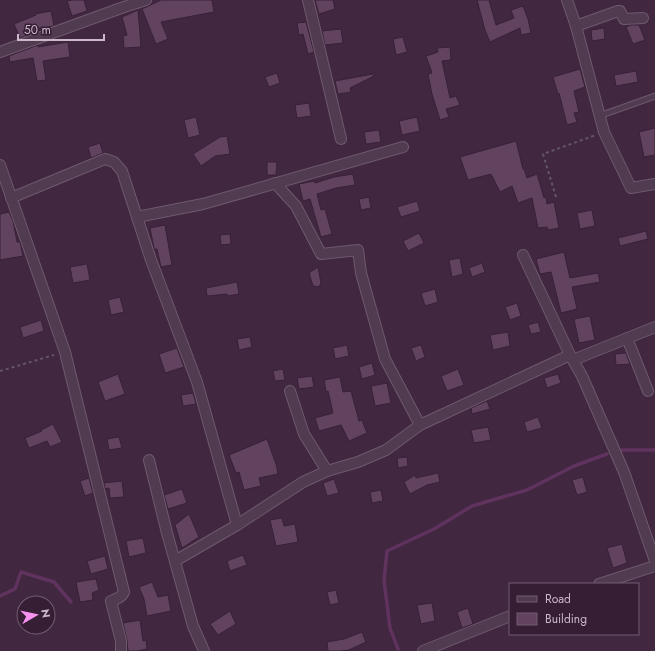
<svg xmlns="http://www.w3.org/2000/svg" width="655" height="651" font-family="Jost,sans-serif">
<rect width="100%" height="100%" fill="#412740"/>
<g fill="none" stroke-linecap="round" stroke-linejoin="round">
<g stroke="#5f335e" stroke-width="3.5">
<polyline points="622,450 655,450"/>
<polyline points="0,596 15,589 21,572 54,582 71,602"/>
<polyline points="398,649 390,628 384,580 387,551 434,529 472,506 527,490 574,466 607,454"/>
</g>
</g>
<g fill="#614360" stroke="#382137">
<polygon points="72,0 84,0 87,11 72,16 67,1"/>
<polygon points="161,0 212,0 214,12 161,22 168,39 156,44 142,9"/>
<polygon points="315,0 333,0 335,9 319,14"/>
<polygon points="477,0 489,0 496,25 514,18 511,10 523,6 528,19 531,33 521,35 520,28 490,42 485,30"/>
<polygon points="138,10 141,47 124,48 123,36 127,35 122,17"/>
<polygon points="51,11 54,26 35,29 35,32 20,38 14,24 36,15 35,14"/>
<polygon points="306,22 314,52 308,54 303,34 299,35 297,23"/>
<polygon points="631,25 639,25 645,40 633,44 626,27"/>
<polygon points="604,28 605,39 592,41 591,30"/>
<polygon points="341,29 343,43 325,45 322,31"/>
<polygon points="403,37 407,52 396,55 393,39"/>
<polygon points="68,42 70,57 43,61 46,80 37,81 33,58 10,62 9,56 38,45 38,47"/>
<polygon points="450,47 451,60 442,61 450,98 456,96 460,105 446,109 449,117 440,120 432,94 428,74 432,73 426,56 438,52 437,48"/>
<polygon points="580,69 585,87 574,91 579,112 574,113 577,122 567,125 559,93 558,94 553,77"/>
<polygon points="636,71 638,82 616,86 614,75"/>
<polygon points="277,73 280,83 269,87 265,77"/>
<polygon points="373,74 374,76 350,88 351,92 338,94 335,81"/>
<polygon points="309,103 311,116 297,118 295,105"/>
<polygon points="196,117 200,135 188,138 184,120"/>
<polygon points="417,117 420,131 402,135 399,121"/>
<polygon points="655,128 655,155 644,157 639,132"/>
<polygon points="379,130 381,142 366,144 364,132"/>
<polygon points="227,136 230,154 215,156 201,166 193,154 220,137"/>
<polygon points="516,141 523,169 524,169 527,178 537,174 544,198 546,197 547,204 554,202 559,228 548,230 547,227 538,228 532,198 518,203 512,186 500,192 491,174 468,180 460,157"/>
<polygon points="100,143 103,153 91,158 88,147"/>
<polygon points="267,162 277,162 276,175 267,175"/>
<polygon points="353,174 355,185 336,188 317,194 321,210 325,209 332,234 321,237 310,199 303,201 299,184 314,181 315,183 334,177"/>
<polygon points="369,197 371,208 361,210 359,199"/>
<polygon points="417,201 420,211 401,217 397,207"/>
<polygon points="592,210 595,226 580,229 577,213"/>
<polygon points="9,212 13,221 17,242 20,242 23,256 0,260 0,214"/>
<polygon points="165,225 172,265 161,267 157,249 154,249 154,248 150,228"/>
<polygon points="646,231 648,239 620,246 618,238"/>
<polygon points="419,233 424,243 408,251 403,241"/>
<polygon points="230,234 231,244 221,245 220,235"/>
<polygon points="564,252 570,278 598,273 600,282 572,287 577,309 561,313 551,272 540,274 536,259"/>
<polygon points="460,258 463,274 452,277 449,260"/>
<polygon points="482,263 485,272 472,277 469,268"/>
<polygon points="87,264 90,280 73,283 70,267"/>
<polygon points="318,267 321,283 319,287 313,286 309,273"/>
<polygon points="237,282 239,294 227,296 227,294 207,296 206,288"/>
<polygon points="435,289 438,302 425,306 421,293"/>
<polygon points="120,297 124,312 111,315 108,300"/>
<polygon points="517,303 521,316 510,320 505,307"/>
<polygon points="590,316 595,340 579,343 574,319"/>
<polygon points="41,320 44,331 23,338 20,327"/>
<polygon points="538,322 541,332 531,334 528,325"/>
<polygon points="508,332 510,346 493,350 490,335"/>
<polygon points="250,337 252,347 239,350 237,339"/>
<polygon points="347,345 349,356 335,359 333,348"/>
<polygon points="421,345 425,357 416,361 411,348"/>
<polygon points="177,348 184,367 165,373 159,354"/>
<polygon points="626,353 630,364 616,365 615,354"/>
<polygon points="372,363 375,375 362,379 359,367"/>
<polygon points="283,369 285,380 275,381 273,371"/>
<polygon points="458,369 464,385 447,391 441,376"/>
<polygon points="118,374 125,394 105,401 98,382"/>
<polygon points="558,374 561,383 547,388 544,378"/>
<polygon points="312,376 314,387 299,389 297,378"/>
<polygon points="340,377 343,392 351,391 359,421 362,420 367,433 349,441 341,425 319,431 315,418 333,413 328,391 326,392 324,380"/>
<polygon points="387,383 391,403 375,406 371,386"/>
<polygon points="193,393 196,404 183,406 181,395"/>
<polygon points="487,401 490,409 472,414 471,408"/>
<polygon points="538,417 542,428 527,432 524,422"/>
<polygon points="53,424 62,442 50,447 47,441 29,448 25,438 42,431 41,430"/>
<polygon points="488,427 491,440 474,443 471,430"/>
<polygon points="119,437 122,448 109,450 107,439"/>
<polygon points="267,439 276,464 278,474 259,478 261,486 244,490 239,472 236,473 229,455"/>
<polygon points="407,457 408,466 398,468 397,458"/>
<polygon points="438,473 440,482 427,485 410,494 404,482 415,475 416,478"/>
<polygon points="583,477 587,492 577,495 572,480"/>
<polygon points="89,478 93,493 85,496 80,481"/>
<polygon points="334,479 339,493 327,496 323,483"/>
<polygon points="122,481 124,497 110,498 109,488 105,489 104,483"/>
<polygon points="182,489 187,503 168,509 164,495"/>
<polygon points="381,490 383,501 372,503 370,492"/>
<polygon points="189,514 199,537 182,548 175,525"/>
<polygon points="282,518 284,526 295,524 298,542 276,546 270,520"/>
<polygon points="143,538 146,553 129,557 126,541"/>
<polygon points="622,544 627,563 613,568 607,548"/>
<polygon points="243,555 247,565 230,571 227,561"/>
<polygon points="105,556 108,569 91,574 87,561"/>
<polygon points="96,579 99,590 92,593 93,600 80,602 76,582"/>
<polygon points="152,582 158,597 168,595 171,611 147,616 144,599 139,587"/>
<polygon points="336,590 339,603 330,605 327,592"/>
<polygon points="432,603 435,621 421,624 417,605"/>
<polygon points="468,608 473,624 462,628 457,612"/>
<polygon points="230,611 236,624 218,635 210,624"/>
<polygon points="140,620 143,641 146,640 147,649 137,651 128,651 127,640 123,623"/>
<polygon points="362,632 366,642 349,650 341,651 328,651 327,642 344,639"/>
</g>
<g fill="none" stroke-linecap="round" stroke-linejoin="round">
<g stroke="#6e596d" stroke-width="7">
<polyline id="lane" points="599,116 655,96"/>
</g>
<g stroke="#6e596d" stroke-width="12">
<g id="street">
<polyline points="308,0 341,139"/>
<polyline points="567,0 576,26 604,132 631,188 655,184"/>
<polyline points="576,26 618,11 620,11 624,19 643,18"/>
<polyline points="0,52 124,7 146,0"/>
<path d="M0,165L65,352L124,592C122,597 116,599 111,601L121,641V651"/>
<polyline points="275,183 296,206 321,254 358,250 361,273 385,359 420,425"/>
<polyline points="11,198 105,159 114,162 122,171 151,260 197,382 237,525 175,561"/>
<polyline points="137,217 203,204 403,147"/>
<polyline points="523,255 570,355 582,376 624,472 655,561"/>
<polyline points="627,338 648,391"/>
<polyline points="573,360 655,327"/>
<polyline points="290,391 304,434 327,471"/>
<polyline points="149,460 167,533 193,626 204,651"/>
<polyline points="237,525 303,482 327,471 358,462 386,450 420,425 570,355"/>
<polyline points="599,584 655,566"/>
<polyline points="423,651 510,616"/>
</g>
</g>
<g stroke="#63556c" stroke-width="2" stroke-dasharray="3 3" stroke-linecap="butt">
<polyline points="556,197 543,154 596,135"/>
<polyline points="0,371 54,355"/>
</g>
<use href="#lane" stroke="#513b50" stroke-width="5"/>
<use href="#street" stroke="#513b50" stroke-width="10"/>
</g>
<rect x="509" y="583" width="130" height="52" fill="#361f35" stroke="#725c71"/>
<rect x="517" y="596" width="20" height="6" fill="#513b50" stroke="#725c71"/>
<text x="545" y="603" font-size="12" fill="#cbb8ca">Road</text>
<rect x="517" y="613" width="20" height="12" fill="#614360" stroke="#725c71"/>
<text x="545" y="623" font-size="12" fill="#cbb8ca">Building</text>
<g transform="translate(36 615) rotate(81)"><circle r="19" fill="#361f35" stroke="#725c71"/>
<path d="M0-3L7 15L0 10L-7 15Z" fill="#f791ef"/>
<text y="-6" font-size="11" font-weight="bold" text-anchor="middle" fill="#cbb8ca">N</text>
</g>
<path d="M18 34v6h86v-6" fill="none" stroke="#cbb8ca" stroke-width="2"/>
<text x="24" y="34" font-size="12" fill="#cbb8ca" stroke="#361f35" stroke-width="3" paint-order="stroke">50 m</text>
</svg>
